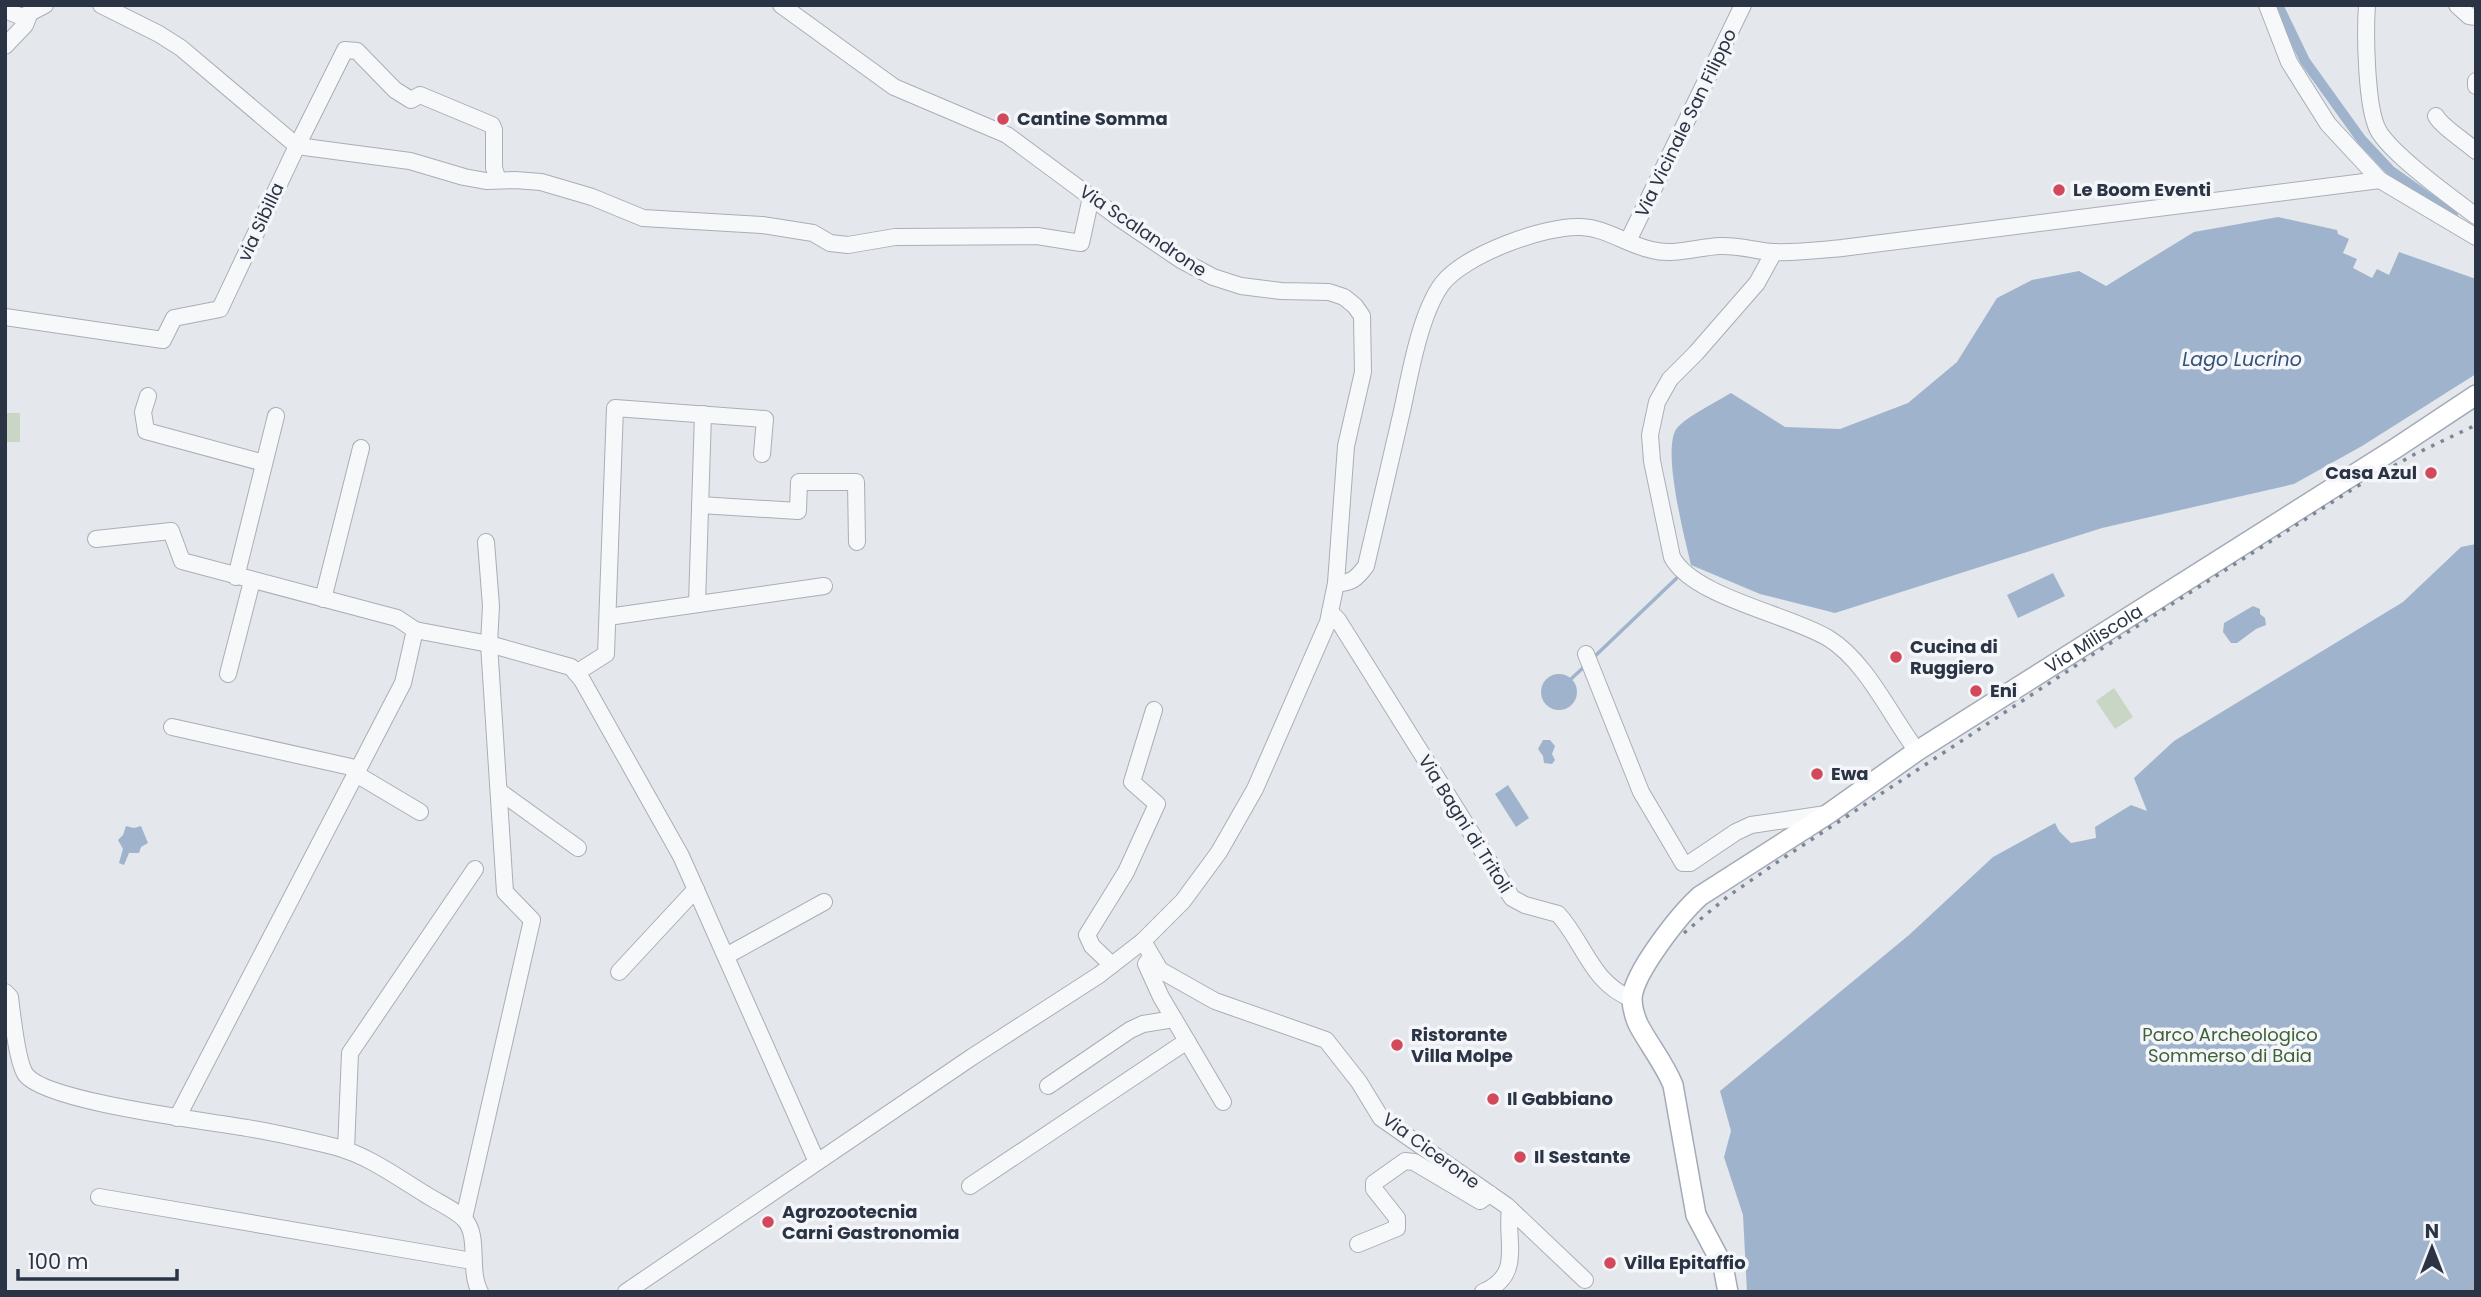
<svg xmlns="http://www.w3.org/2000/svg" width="2481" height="1297" font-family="Poppins,sans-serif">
<rect width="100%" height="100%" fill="#e4e7ec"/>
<g fill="#c9d6c5">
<rect x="5" y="413" width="15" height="29"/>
<polygon points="2114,688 2133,717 2115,729 2096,701"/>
</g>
<g fill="#9fb4cc">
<path d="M2278,217L2337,230L2338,234L2349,239L2343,253L2357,259L2353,268L2372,278L2377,269L2389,275L2399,252L2476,279V374L2362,446L2294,484L2102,528L1835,613L1760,594L1691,565C1685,539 1661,448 1677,428C1686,417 1718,401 1731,393L1785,427L1840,429L1908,403L1957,362L1997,298L2032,280L2079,271L2106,286L2194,232Z"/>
<polygon points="2476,544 2476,1292 1747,1292 1743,1215 1724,1157 1731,1131 1720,1091 1909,935 1993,857 2055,823 2059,831 2071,843 2096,838 2095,827 2131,805 2147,811 2134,778 2174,741 2403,602 2461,547"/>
<polygon points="2053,573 2065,596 2018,618 2007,595"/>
<polygon points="2253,606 2260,609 2260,614 2265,618 2266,625 2256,629 2237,643 2231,643 2223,632 2224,623"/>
<circle cx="1559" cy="692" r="18"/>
<polygon points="1543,740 1550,740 1555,746 1552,754 1555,760 1552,764 1544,763 1543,756 1538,749"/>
<polygon points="1508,785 1529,818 1516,827 1495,794"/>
<polygon points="126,826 134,828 141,826 148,843 141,847 139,853 129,853 124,865 119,863 123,849 118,840 123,835"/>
</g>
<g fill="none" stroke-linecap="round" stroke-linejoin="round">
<g stroke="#9fb4cc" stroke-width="3.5">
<polyline points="1593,658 1681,574"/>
<polyline points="1571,679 1585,666"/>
</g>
<polyline stroke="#9fb4cc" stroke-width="10" points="2278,5 2305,61 2361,139 2390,170 2453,215"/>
<g stroke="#a9aeb7" stroke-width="18">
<g id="minor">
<polyline points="2267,5 2289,62 2328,124 2380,180 2476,237"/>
<path d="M2367,5C2365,33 2366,107 2378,130C2391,154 2452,198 2476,216"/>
<polyline points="2457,5 2469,16 2476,17"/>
<polyline points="5,10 22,17 45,5"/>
<polyline points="5,46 25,25 29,15"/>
<polyline points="2476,81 2476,86"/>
<path d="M2436,116C2441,126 2466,142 2476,151"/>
<polyline points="498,180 494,168 494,130 492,125 420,95 411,100 395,90 357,51 345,50 297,146 410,161 464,177 486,181 515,180 541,182 592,197 643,218 762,225 813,233 830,243 848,245 895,237 1037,236 1081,243 1091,197"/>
<polyline points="1628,241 1743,5"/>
<path d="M1774,252L1757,283L1696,353L1670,379L1657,402L1650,435L1652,461L1672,557C1693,597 1788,614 1828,638C1866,661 1890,715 1917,751"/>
<polyline points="5,317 163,340 174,318 220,309 297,146 181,48 159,34 101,5"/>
<polyline points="148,396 143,412 146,431 264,463"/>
<polyline points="700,505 798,511 799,482 856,482 857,542"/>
<polyline points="96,539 171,531 182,561 397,618 415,630"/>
<polyline points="236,577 276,416"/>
<path d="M1336,583C1351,584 1357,578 1366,566C1378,515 1390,463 1402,411C1410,374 1420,314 1442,284C1464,255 1545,225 1581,227C1607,228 1627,245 1652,250C1673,256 1698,247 1720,246C1738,245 1756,251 1773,252C1796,253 1820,250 1842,248L2380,180"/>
<polyline points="323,599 361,448"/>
<polyline points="697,604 703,414"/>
<path d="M1330,612L1338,620L1512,898L1525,905L1558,914C1584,942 1591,983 1632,999"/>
<polyline points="608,617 824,586"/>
<polyline points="1586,654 1641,792 1683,863 1690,863 1736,832 1751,825 1826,814"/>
<polyline points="576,673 606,654 615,408 765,419 762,454"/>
<polyline points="228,674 252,581"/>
<polyline points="172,727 351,767 356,774 420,812"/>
<polyline points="499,791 578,848"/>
<polyline points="1143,941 1160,970 1215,1001 1326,1040 1359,1082 1381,1118 1507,1206 1585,1280"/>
<polyline points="726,956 824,902"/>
<polyline points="1148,961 1146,964 1161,997 1223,1102"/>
<polyline points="1112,965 1092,946 1087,935 1126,872 1157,804 1132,782 1154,710"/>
<polyline points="619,972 696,889"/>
<path d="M5,992L10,997C12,1013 17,1063 26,1075C47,1102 207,1121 247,1128C277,1133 307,1140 336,1147C369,1156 397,1177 425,1194C437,1202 456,1210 465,1220C480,1238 468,1270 480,1292"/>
<polyline points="1048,1086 1130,1030 1143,1024 1174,1019"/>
<polyline points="177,1118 403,683 415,630 489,644 571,667 582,680 681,856 817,1162"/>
<polyline points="346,1150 350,1053 475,869"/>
<polyline points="970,1186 1187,1041"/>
<polyline points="99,1197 472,1261"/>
<polyline points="464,1218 532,920 505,892 489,644 491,606 486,542"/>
<polyline points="1358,1244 1397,1228 1397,1218 1374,1189 1374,1183 1405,1161 1414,1162 1480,1201 1490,1194"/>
<polyline points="626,1292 972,1057 1099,975 1143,941 1183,901 1219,852 1255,789 1328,622 1336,583 1346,446 1363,372 1362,316 1355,306 1344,297 1329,292 1281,291 1241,286 1213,277 1181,260 1119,218 1007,135 894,87 781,5"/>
<path d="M1483,1292C1524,1275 1505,1241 1510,1209"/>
</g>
</g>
<g stroke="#a3abb8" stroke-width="22">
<g id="major">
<path id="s1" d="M1728,1292L1723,1266L1696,1215L1673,1085C1664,1063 1649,1045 1638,1024C1635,1017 1632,1006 1632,998C1634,972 1680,914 1700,896L1828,814L1917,751L2396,448L2476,395"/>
</g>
</g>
<use href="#minor" stroke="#f7f8fa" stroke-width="16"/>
<use href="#major" stroke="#fff" stroke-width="19"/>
<polyline stroke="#7d8696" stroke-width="3.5" stroke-dasharray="3.5 7" stroke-linecap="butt" points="1684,933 1727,897 1779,861 2095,653 2356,487 2415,454 2476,425"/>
</g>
<g fill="#d1495b" stroke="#f4f6f9" stroke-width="2.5">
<circle cx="1003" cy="119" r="7"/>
<circle cx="2059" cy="190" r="7"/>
<circle cx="2431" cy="473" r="7"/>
<circle cx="1896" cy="657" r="7"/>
<circle cx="1976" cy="691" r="7"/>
<circle cx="1817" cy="774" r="7"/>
<circle cx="1397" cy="1045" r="7"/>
<circle cx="1493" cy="1099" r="7"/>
<circle cx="1520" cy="1157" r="7"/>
<circle cx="768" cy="1222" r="7"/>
<circle cx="1610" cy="1263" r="7"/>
</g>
<g text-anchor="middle" stroke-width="7" stroke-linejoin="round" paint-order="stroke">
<g font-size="18" font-weight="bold" fill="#2b3445" stroke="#f4f6f9" text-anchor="start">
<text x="1017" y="125">Cantine Somma</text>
<text x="2073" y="196">Le Boom Eventi</text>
<text x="2417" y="479" text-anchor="end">Casa Azul</text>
<text x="1910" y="653">Cucina di<tspan x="1910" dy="21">Ruggiero</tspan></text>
<text x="1990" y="697">Eni</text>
<text x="1831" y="780">Ewa</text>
<text x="1411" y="1041">Ristorante<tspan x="1411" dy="21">Villa Molpe</tspan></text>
<text x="1507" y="1105">Il Gabbiano</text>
<text x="1534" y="1163">Il Sestante</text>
<text x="782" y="1218">Agrozootecnia<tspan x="782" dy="21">Carni Gastronomia</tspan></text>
<text x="1624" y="1269">Villa Epitaffio</text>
</g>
<g font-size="18" fill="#2b3445" stroke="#f4f6f9">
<text transform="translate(1686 123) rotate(-64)" y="6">Via Vicinale San Filippo</text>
<text transform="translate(261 222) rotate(-65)" y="6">via Sibilla</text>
<text transform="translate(1143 231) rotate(34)" y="6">Via Scalandrone</text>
<text dy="6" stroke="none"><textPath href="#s1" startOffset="908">Via Miliscola</textPath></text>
<text transform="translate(1465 824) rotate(58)" y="6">Via Bagni di Tritoli</text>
<text transform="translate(1431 1151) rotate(36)" y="6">Via Cicerone</text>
</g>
<g font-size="18" fill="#3f6138" stroke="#f4f6f9">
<text x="2230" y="1041">Parco Archeologico<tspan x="2230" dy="21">Sommerso di Baia</tspan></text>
</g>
<g font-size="19" font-style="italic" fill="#34527a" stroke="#f4f6f9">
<text x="2242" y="366">Lago Lucrino</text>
</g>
</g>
<rect width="2481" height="1297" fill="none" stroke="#2b3445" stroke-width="14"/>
<g transform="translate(2432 1248)" stroke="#f4f6f9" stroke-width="5" paint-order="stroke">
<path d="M0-5L12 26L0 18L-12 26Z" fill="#2b3445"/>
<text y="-10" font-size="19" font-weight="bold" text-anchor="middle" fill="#2b3445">N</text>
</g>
<path d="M18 1269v10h159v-10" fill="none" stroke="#2b3445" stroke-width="3.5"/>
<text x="28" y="1269" font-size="21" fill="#2b3445" stroke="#f4f6f9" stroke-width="5" paint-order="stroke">100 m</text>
</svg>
